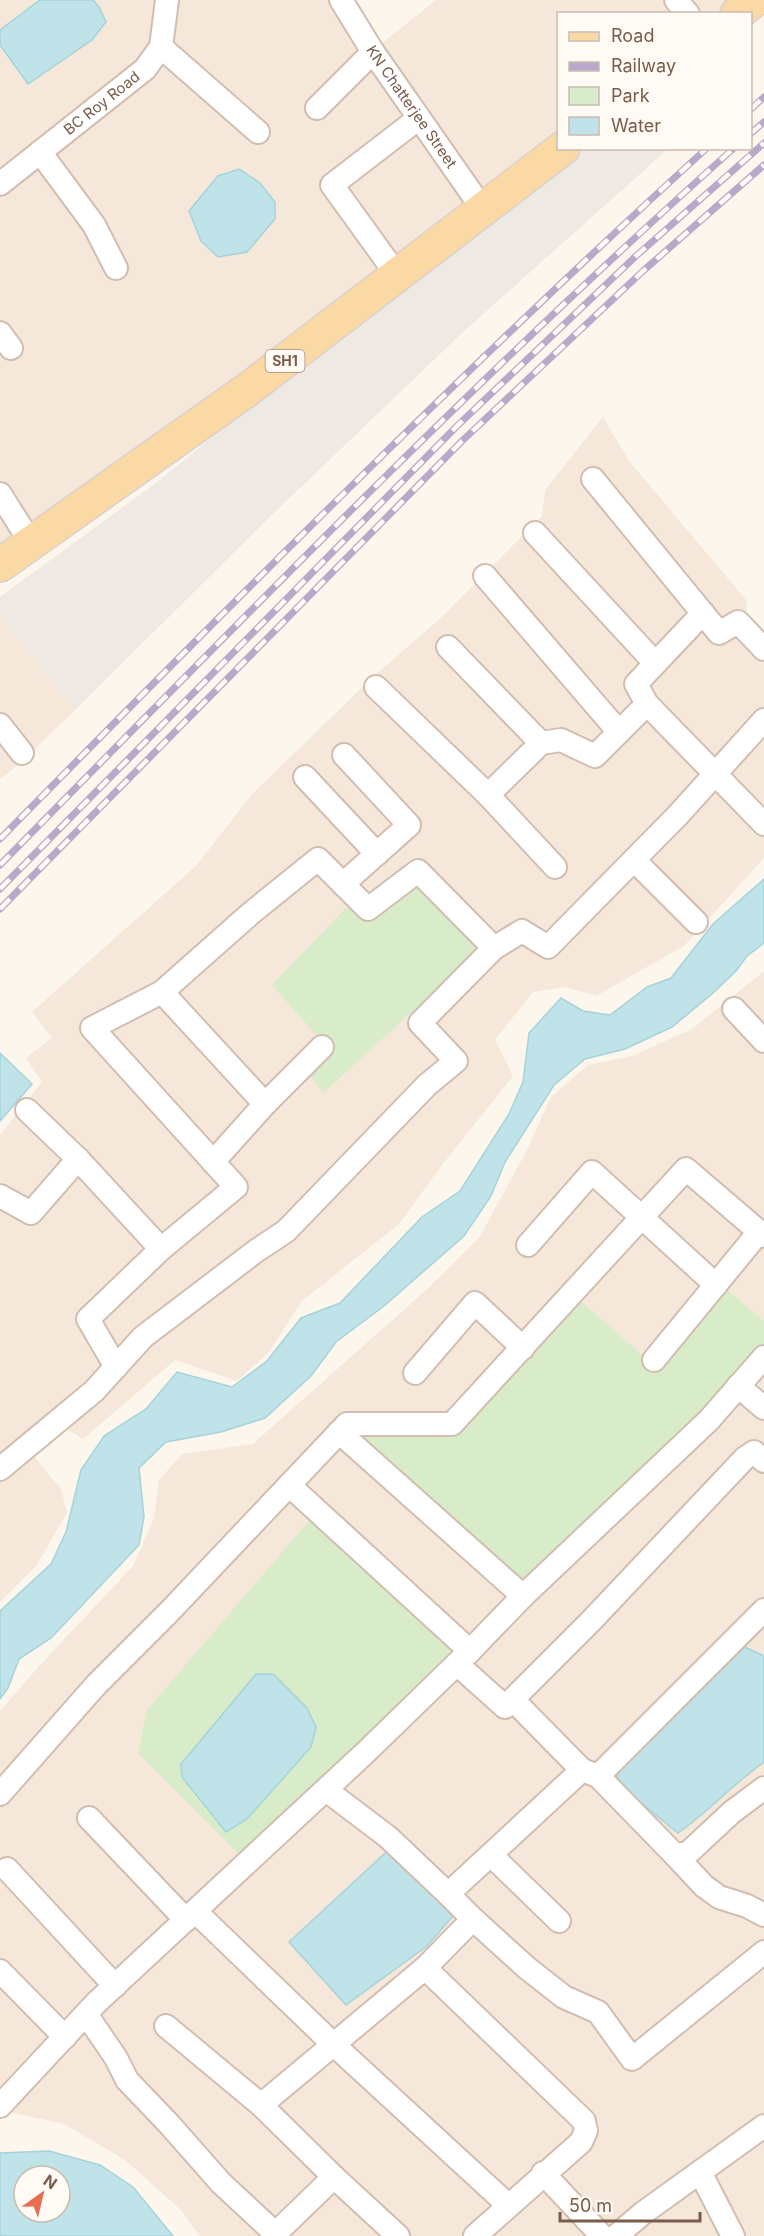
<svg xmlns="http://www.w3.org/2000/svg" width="764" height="2236" font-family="Inter,sans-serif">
<rect width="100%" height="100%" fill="#fdf6ec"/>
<g fill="#f5e8da">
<polygon points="0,0 156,0 151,47 137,64 0,173"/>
<polygon points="177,0 336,0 471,204 0,567 0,192 154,69 174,39"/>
<polygon points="436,0 738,0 720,13 558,14 558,139 481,195 381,44"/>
<polygon points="603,417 629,461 747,601 746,618 764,639 764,858 684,946 596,996 565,987 533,992 495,1040 513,1076 442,1165 399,1224 302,1301 269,1352 237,1381 175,1360 83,1439 65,1428 31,1453 61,1489 67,1513 36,1566 0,1602 0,1135 42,1082 26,1058 52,1038 32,1012 196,866 253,793 370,680 445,614 542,516 545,490"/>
<polygon points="0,616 75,710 19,764 0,779"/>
<polygon points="764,971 764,2236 200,2236 181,2210 125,2160 64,2124 0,2110 0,1711 41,1664 133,1566 154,1518 159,1480 182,1454 253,1444 424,1292 479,1238 527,1150 551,1097 588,1065 632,1056 692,1029"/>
</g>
<polygon fill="#efe9e4" points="574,149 668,149 462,333 276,511 75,710 0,616 0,597 156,483 393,290"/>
<g fill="#d8ecc9">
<polygon points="420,882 485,945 323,1093 309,1074 327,1047 272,985 347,907 369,916"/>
<polygon points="721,1285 764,1321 764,1347 721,1400 521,1583 352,1429 454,1430 577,1298 654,1365"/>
<polygon points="313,1516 461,1650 243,1858 138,1753 147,1710"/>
</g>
<g fill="#bfe3e8" stroke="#a5d3da" stroke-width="1.5" fill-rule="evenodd">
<polygon points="40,0 93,0 99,7 106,22 92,40 28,84 0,45 0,30"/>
<polygon points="239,169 260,183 275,202 275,219 247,252 218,257 201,241 189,211 218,176"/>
<polygon points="764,879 764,943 747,956 736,971 712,994 672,1027 625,1049 585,1059 554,1085 505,1162 491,1196 464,1236 384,1306 336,1342 311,1376 265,1418 221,1432 166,1442 139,1468 144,1517 139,1545 51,1638 19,1659 8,1688 0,1699 0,1611 51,1564 66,1532 81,1470 104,1436 146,1409 177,1372 232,1387 267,1361 301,1318 340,1303 422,1217 460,1191 509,1114 523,1082 529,1033 561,998 583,1011 610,1015 647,987 671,978 713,924"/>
<polygon points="0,1053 32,1084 0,1121"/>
<path d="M745,1647L764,1656V1762C733,1784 708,1812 678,1833L618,1784L617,1773L729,1660Z"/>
<polygon points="256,1674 273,1674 307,1708 316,1727 311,1747 247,1819 226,1832 182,1777 181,1764"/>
<polygon points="395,1844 459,1909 427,1946 346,2005 289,1942"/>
<path d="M49,2151L100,2165L133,2187L173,2236H0V2153ZM24,2176H60V2212H24Z"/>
</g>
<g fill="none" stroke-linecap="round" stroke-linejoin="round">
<g stroke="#d1beb0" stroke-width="26">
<g id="street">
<path id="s1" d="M341,0L373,52L484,211"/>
<polyline points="676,0 688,14"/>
<polyline points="161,47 258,132"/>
<polyline points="317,108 373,52"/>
<polyline points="40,152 94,225 116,268"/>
<path id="s2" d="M0,184L145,69L161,47L167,0"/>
<polyline points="397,275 332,185 419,118"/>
<polyline points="0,333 11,348"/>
<polyline points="593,479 719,633 738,622 764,649"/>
<polyline points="0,494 31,543"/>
<polyline points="535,533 655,663"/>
<polyline points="485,576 619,732"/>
<polyline points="703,613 636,684 647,704 764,824"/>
<polyline points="448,647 541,743"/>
<polyline points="376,687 488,795 555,867"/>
<polyline points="0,725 22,753"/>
<polyline points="305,777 377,854"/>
<polyline points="488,795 541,743 561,740 595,756 647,704"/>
<polyline points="634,860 696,922"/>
<polyline points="343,884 409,825 344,755"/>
<polyline points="162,992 250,914 318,859 368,909 418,871 494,948"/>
<polyline points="734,1009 764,1041"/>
<polyline points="27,1110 78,1159 161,1249"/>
<polyline points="213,1162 265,1104 322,1047"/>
<polyline points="0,1196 31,1213 78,1159"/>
<polyline points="528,1245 592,1172 716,1285"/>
<polyline points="654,1360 759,1232"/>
<polyline points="116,1367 88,1319 161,1249 236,1187 92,1028 162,992 265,1104"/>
<polyline points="415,1373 475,1303 523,1348"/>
<polyline points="738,1386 764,1408"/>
<polyline points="339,1432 523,1596"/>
<polyline points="0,1469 94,1391 143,1337 256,1251 286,1231 427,1085 456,1061 420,1023 494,948 522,931 548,947 678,815 764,720"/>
<polyline points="289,1485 470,1651"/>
<polyline points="457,1664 505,1707 591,1621 745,1458 754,1452 764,1461"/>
<polyline points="513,1700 582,1770"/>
<polyline points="598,1776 764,1610"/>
<polyline points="326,1790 388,1837 448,1894"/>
<polyline points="0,1794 96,1685 169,1612 347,1424 452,1424 686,1169 764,1236"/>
<polyline points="89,1818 186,1920"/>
<polyline points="491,1855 559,1921"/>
<polyline points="675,1855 704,1886 719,1897 747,1906 764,1915"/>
<polyline points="7,1869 115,1986"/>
<polyline points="195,1911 333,2044 508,2205"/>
<polyline points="473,1919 527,1968 564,1997 598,2012 632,2059 764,1952"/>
<polyline points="425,1968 473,1919 448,1894 582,1770 598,1776 675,1855 688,1853 732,1812 764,1788"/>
<polyline points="0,1971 65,2037"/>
<polyline points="86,2014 116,2058 127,2080 169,2124 221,2183 278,2236"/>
<polyline points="166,2026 261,2105 334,2177 398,2236"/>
<polyline points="261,2105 425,1968 584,2121 586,2131 581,2142 475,2236"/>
<polyline points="0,2106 96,2003 366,1752 470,1651 523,1596 709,1420 764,1357"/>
<polyline points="700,2172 733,2236"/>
<polyline points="543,2173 602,2236"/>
<polyline points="275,2234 334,2177"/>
<polyline points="616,2236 643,2213 764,2126"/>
</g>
</g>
<g stroke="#dad1cd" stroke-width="36">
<g id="primary">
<polyline points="737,14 754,0"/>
<polyline points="0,565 247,390 563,148"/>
</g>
</g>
<use href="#street" stroke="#fff" stroke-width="22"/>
<use href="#primary" stroke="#fbd9a5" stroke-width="33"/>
<g stroke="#b9a8c9" stroke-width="7">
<g id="rail">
<polyline points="750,110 764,97"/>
<polyline points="750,134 764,122"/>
<path d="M0,839C231,604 463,370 707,148"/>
<path d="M0,865C240,621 478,376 734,148"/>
<polyline points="0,889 456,427 636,256 764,143"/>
<polyline points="0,909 462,441 643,271 764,165"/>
</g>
</g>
<use href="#rail" stroke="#fffaf3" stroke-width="4.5" stroke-dasharray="14" stroke-linecap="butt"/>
</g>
<g text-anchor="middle" stroke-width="6" stroke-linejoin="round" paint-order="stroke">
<rect fill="#fffaf3" stroke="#a28b7f" stroke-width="1.5" x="265.5" y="350" width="39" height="22" rx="4.5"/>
<g font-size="14" font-weight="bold" fill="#7a5c4d">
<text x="285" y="366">SH1</text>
</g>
<g font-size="15" fill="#7a5c4d" stroke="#fffaf3">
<text dy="5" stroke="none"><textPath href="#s2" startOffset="130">BC Roy Road</textPath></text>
<text dy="5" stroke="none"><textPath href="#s1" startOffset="128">KN Chatterjee Street</textPath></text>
</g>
</g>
<rect x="557" y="12" width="195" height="138" fill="#fffaf3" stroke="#cabbb1" stroke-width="1.5"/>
<rect x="569" y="32" width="30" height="9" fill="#fbd9a5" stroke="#cabbb1" stroke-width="1.5"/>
<text x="611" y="42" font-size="18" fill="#7a5c4d">Road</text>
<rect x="569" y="62" width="30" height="9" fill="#b9a8c9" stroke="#cabbb1" stroke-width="1.5"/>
<text x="611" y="72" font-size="18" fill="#7a5c4d">Railway</text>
<rect x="569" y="87" width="30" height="18" fill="#d8ecc9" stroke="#cabbb1" stroke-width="1.5"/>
<text x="611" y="102" font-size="18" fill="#7a5c4d">Park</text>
<rect x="569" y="117" width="30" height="18" fill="#bfe3e8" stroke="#cabbb1" stroke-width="1.5"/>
<text x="611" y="132" font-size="18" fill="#7a5c4d">Water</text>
<g transform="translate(42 2194) rotate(34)"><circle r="28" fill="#fffaf3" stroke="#cabbb1" stroke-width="1.5"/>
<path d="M0-4.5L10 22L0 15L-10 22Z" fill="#e76f51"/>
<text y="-9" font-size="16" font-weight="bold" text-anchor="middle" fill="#7a5c4d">N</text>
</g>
<path d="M560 2212v9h140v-9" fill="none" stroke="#7a5c4d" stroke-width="3"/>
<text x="569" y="2212" font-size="18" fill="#7a5c4d" stroke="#fffaf3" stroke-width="4.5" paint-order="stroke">50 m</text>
</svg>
